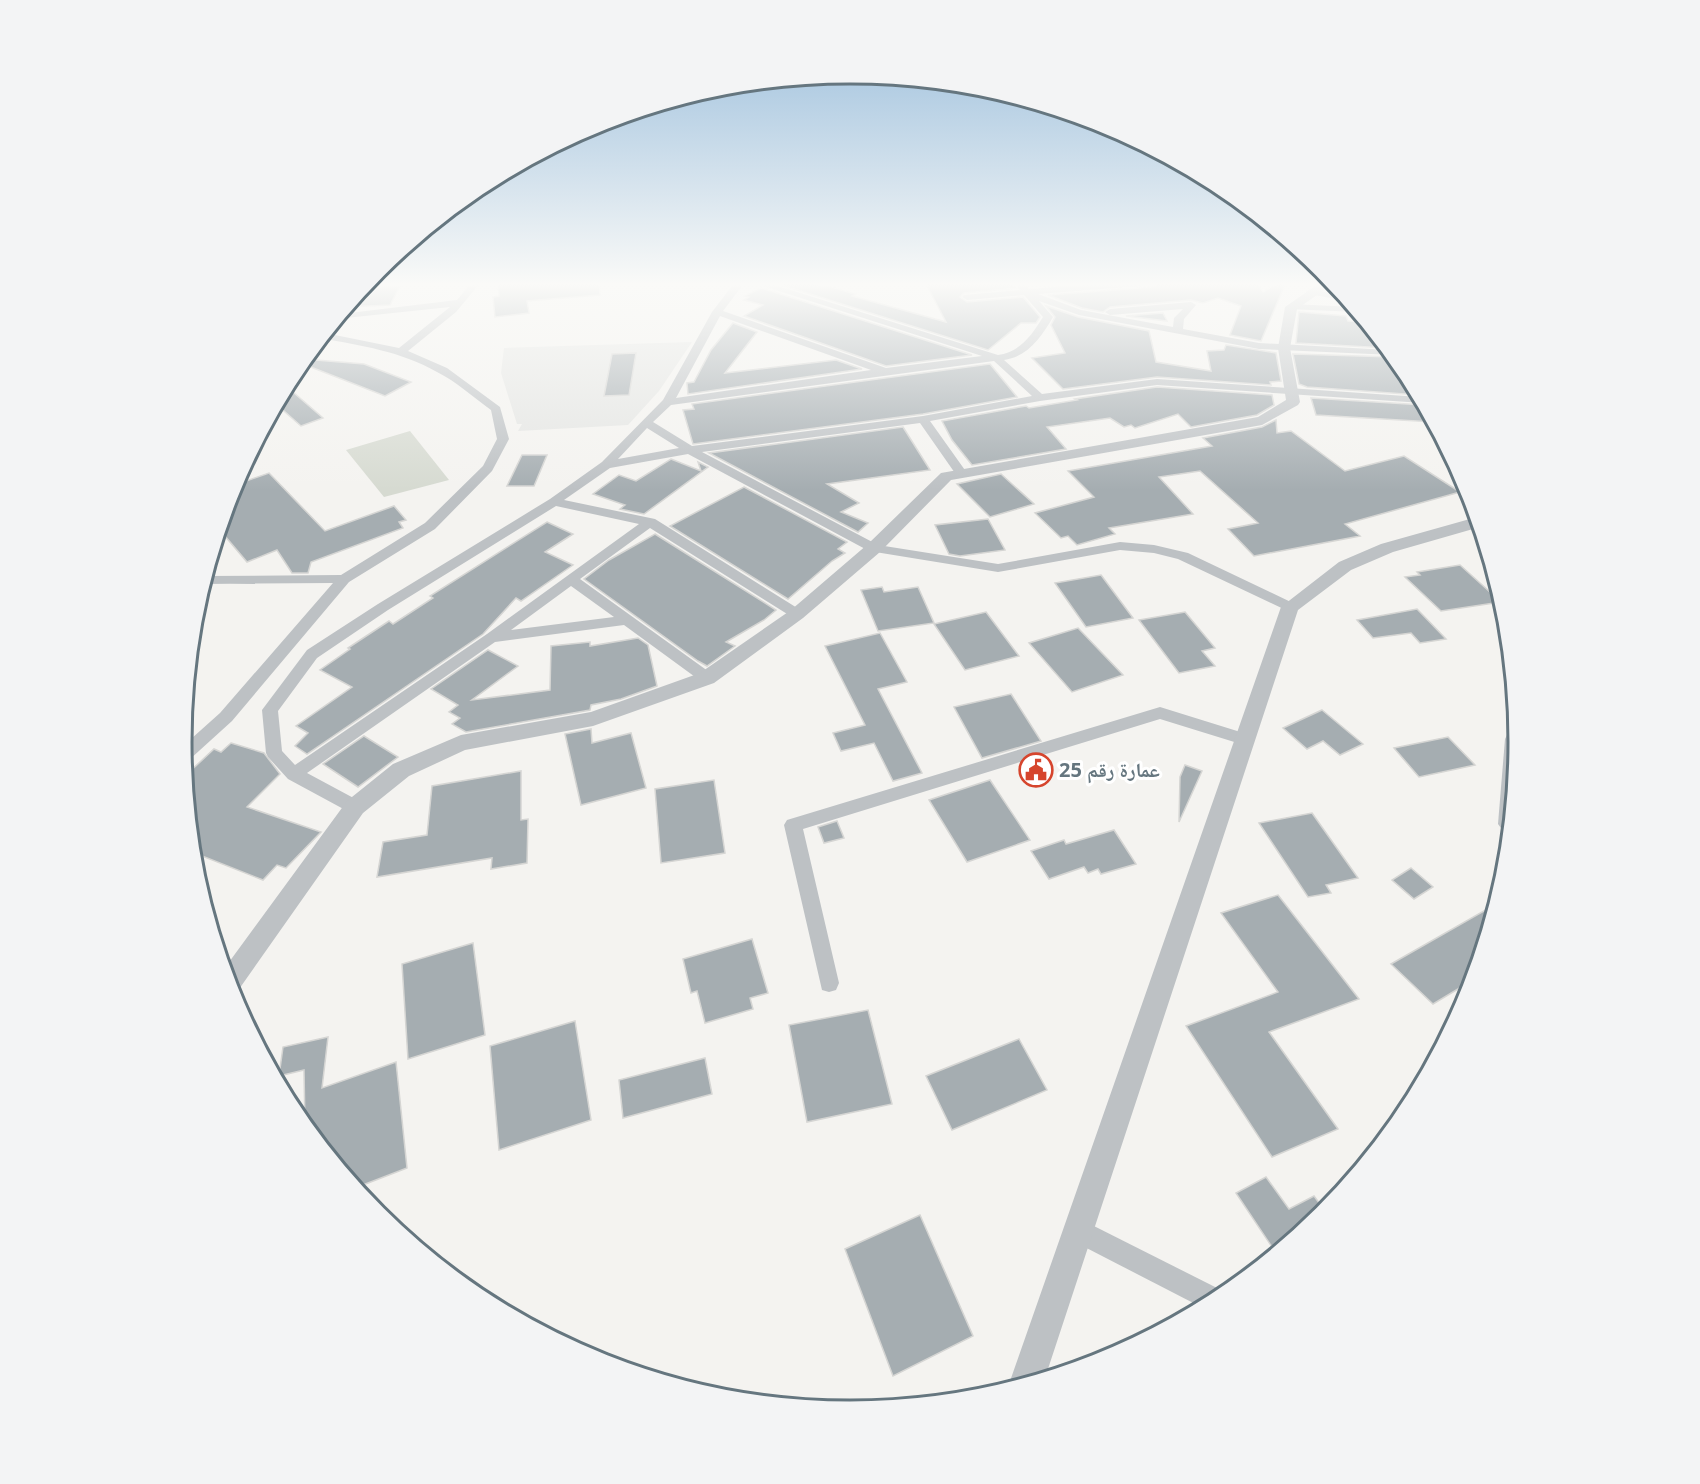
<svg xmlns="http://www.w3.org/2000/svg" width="1700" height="1484" font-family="'Noto Sans','Noto Naskh Arabic',sans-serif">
<rect width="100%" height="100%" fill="#f4f3f0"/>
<polygon fill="#e4e5e3" points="692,342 659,391 628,425 518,431 522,424 517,424 501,373 504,348"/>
<polygon fill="#d6dad1" points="410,431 449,480 384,497 346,450"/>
<g fill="#a5adb1" stroke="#d5d5d3" stroke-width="1.5">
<polygon points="498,282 599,282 600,295 527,301 529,313 495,317 493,297 499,296"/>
<polygon points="772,282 808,282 825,287 828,286 855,294 852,296 946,322 925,282 1012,282 1016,288 964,293 960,297 967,302 1023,297 1040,317 1036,323 1021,323 988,350"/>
<polygon points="1159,282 1257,282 1263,292 1280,282 1286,282 1261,341 1230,335 1241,306 1218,298 1203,303 1191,300 1110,307 1103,312 1082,308 1048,295 1153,287"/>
<polygon points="400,286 390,305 346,307 362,288"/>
<polygon points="761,288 972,355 886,366 744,316 763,305 744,300 749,297 745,296"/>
<polygon points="1046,306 1078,317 1149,331 1156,362 1211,371 1207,351 1224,350 1226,345 1276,353 1281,381 1270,382 1271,385 1157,377 1063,389 1032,358 1065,353 1051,325 1055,317"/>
<polygon points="1299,312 1346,316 1348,321 1366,322 1387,348 1296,343"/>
<polygon points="1163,313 1167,321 1126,316"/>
<polygon points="733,323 757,332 725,373 836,360 862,369 688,394 687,383 694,382 711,350"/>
<polygon points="636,353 629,395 604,396 612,354"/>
<polygon points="1293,354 1394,357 1406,371 1419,395 1307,387 1299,384"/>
<polygon points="304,359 364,364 411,382 385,396 303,364"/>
<polygon points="990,364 1017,397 923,414 693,444 683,410 694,409 692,404"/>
<polygon points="286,386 323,418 301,426 276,404"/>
<polygon points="1157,387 1272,395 1274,405 1257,415 1191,427 1178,414 1135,428 1131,425 1124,427 1110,418 1047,427 1066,449 972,465 952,440 942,421 1026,406 1029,408 1077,400 1075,399"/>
<polygon points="1311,398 1424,405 1433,422 1316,415"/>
<polygon points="1276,420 1277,433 1291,431 1345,471 1404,456 1460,492 1345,524 1360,536 1254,556 1228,529 1258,523 1200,471 1159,477 1193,514 1109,528 1115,534 1077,545 1068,536 1061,538 1035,513 1094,497 1068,471 1212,446 1203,438 1262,427"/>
<polygon points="903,427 930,470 827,484 859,503 841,512 868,523 858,532 709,453"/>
<polygon points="522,455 547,455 534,486 507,486"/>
<polygon points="671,459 701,471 698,462 708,467 644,514 620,509 625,505 593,494 619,475 636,481"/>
<polygon points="269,473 325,531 394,506 406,520 399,522 403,528 311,562 308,573 292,573 277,550 247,562 219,529 232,486"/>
<polygon points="1001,474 1034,504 990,517 957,484"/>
<polygon points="744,487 847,542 838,549 845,553 832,561 788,599 670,526"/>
<polygon points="988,519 1005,550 960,556 949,554 935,525"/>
<polygon points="547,522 573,534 545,552 573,565 521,601 516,598 483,634 307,754 295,746 308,733 296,726 352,687 320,670 350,649 348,648 389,621 393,624 433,598 430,596"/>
<polygon points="655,534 776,610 764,620 726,642 735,646 707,666 698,661 584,579 609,560"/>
<polygon points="1460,565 1501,602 1441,611 1405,577 1420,575 1417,572"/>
<polygon points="1101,575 1133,618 1086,627 1055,583"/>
<polygon points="882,587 884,592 918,587 934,623 878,631 861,590"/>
<polygon points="1417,609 1446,639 1420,643 1411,633 1373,638 1357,620"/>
<polygon points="986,612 1019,656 965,670 934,624"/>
<polygon points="1185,612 1215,648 1202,651 1215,666 1179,673 1139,620"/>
<polygon points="1078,628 1123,675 1072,692 1029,643"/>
<polygon points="880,633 907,682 878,689 922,773 893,781 874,743 841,751 833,733 865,725 825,646"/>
<polygon points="638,638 648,645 657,686 621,699 591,705 590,710 466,732 452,724 460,718 449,712 458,705 431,689 488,650 518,666 472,700 550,690 551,646 590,642 590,646"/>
<polygon points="1011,694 1041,741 982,758 954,707"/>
<polygon points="1322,710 1363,744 1340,755 1323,741 1307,749 1283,728"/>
<polygon points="591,729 592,743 631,733 646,788 581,805 565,734"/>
<polygon points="364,736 398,757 358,787 323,764"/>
<polygon points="1448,737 1475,765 1419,777 1394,748"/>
<polygon points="231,743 264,753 280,774 247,807 321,832 286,868 277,865 263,880 192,852 185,776 214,749 221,752"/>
<polygon points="1185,765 1202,771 1179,822 1180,777"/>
<polygon points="521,771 521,820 528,819 527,863 491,869 492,858 377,877 383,842 427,835 432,786"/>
<polygon points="714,780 725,853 661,863 655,789"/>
<polygon points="990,780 1030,840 967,862 929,800"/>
<polygon points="1312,813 1358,878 1326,885 1331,893 1308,897 1259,823"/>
<polygon points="837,821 844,838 824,843 818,827"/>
<polygon points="1114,830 1136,864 1101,874 1098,869 1088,873 1084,867 1049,879 1031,851 1064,840 1066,844"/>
<polygon points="1411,868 1433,887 1414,899 1392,880"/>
<polygon points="1278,895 1359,999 1269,1032 1338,1129 1272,1157 1186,1026 1278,992 1221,913"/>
<polygon points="1496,904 1473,980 1433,1004 1391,964"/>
<polygon points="752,939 768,993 750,998 753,1009 705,1023 697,991 691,993 683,959"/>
<polygon points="473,943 485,1035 408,1059 402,964"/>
<polygon points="868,1010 892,1104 807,1122 789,1025"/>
<polygon points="575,1021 591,1120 499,1150 490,1046"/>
<polygon points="328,1037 322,1088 396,1062 407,1168 355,1188 305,1127 304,1070 279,1076 283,1047"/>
<polygon points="1019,1039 1047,1090 952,1130 926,1076"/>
<polygon points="705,1058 712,1094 623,1118 619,1080"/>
<polygon points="1266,1177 1289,1209 1314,1196 1325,1211 1279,1251 1277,1248 1274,1250 1236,1193"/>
<polygon points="920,1215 973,1336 893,1376 845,1249"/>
</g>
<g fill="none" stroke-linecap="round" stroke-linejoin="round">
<g fill="#bdc1c4" fill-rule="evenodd">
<path d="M472,282H481L456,312L408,351L447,368L500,407L509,439L492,471L435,529L349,582L232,721L189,760L184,762L182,747L220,713L333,583L204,584L205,576L341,575L425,523L483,466L497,439L491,410C473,397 457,382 437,372C400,351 362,346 321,338L325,333L399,348L450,307L336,319L341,314L457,300Z"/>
<path d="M735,282H745L723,311L886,368L982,356L751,282H765L998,355C1020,352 1032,335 1043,317L1024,295L967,300L962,297L964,295L1020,290L1014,282H1023L1029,289L1120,282H1157L1153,285L1038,294L1081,310L1173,327L1174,318L1183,309L1110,315L1105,312L1110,309L1191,302L1196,305L1184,319L1183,329L1259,343L1389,350L1393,355L1259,349L1079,315L1039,301L1053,317C1042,336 1028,357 1004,360L1042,394L1157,379L1420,397L1423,403L1157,385L1040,401L930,421L967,473L961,477L957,476L920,423L702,452L878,545L998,564L1120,542L1154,545L1188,553L1295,604L1297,607L1295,610L1290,612L1178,559L1154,553L1120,550L998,572L869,551L688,454L610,468L564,500L655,519L802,611L804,614L802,617H792L650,528L580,579L712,674L715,678L712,682H702L624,625L495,642L307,773L361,802L364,807L361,812L355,814L349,812L288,779L268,757L266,753L262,710L307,650L378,604L550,499L602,462L663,400L712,312ZM720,316L871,370L676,398ZM994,361L1032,396L923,416L692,446L653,422L671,405ZM647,428L679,448L618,459ZM556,506L639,524L487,634L295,765L282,751L278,711L317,658L388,610ZM571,586L614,617L511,630Z"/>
<polygon points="1311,289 1344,296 1349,301 1308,294 1306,292"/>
<polygon points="1291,304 1354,307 1358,312 1288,309 1286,307"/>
<polygon points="1160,707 1250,735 1252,739 1250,743 1244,745 1160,719 803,829 839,983 836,990 829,992 822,990 784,825 787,820"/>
<polygon points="1513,733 1518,734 1518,742 1509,834 1504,832 1498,824 1505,739 1507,735"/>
<polygon points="1080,1219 1225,1292 1226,1294 1203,1308 1071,1240 1068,1231 1071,1222"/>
</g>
<g fill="#bdc1c4" fill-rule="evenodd">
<polygon points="1321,282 1334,283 1297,309 1290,348 1300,402 1298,405 1262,425 951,480 880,552 803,618 714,683 593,726 465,750 409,776 363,813 237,992 231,995 224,969 347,801 393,764 461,735 591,712 700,673 791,610 868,544 941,473 1258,417 1286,400 1278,348 1285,307"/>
<polygon points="1477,517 1480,527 1393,552 1351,570 1298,610 1045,1378 1011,1388 1009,1384 1281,607 1339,562 1381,544"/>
</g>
</g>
<linearGradient id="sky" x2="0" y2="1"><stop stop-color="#94bada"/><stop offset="0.58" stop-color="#fafaf8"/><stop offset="1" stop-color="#fafaf8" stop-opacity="0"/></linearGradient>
<rect width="1700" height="490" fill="url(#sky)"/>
<defs>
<g id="civic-ring" transform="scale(1.725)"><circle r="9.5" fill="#fff" stroke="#d6452d" stroke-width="1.5"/><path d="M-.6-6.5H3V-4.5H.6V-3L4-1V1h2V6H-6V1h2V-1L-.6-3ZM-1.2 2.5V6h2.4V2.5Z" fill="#d6452d"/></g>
</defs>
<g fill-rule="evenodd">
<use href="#civic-ring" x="1036" y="770"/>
</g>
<g text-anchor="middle" stroke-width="6" stroke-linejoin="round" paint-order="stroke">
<g font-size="20" font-weight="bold" fill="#65767f" stroke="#fff" text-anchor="start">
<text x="1059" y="777">عمارة رقم 25</text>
</g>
</g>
<path d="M0 0H1700V1484H0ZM192 742a658 658 0 1 1 1316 0a658 658 0 1 1-1316 0Z" fill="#f3f4f5" fill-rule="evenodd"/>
<path fill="none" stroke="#65767f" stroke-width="3" d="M192 742a658 658 0 1 1 1316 0a658 658 0 1 1-1316 0Z"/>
</svg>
